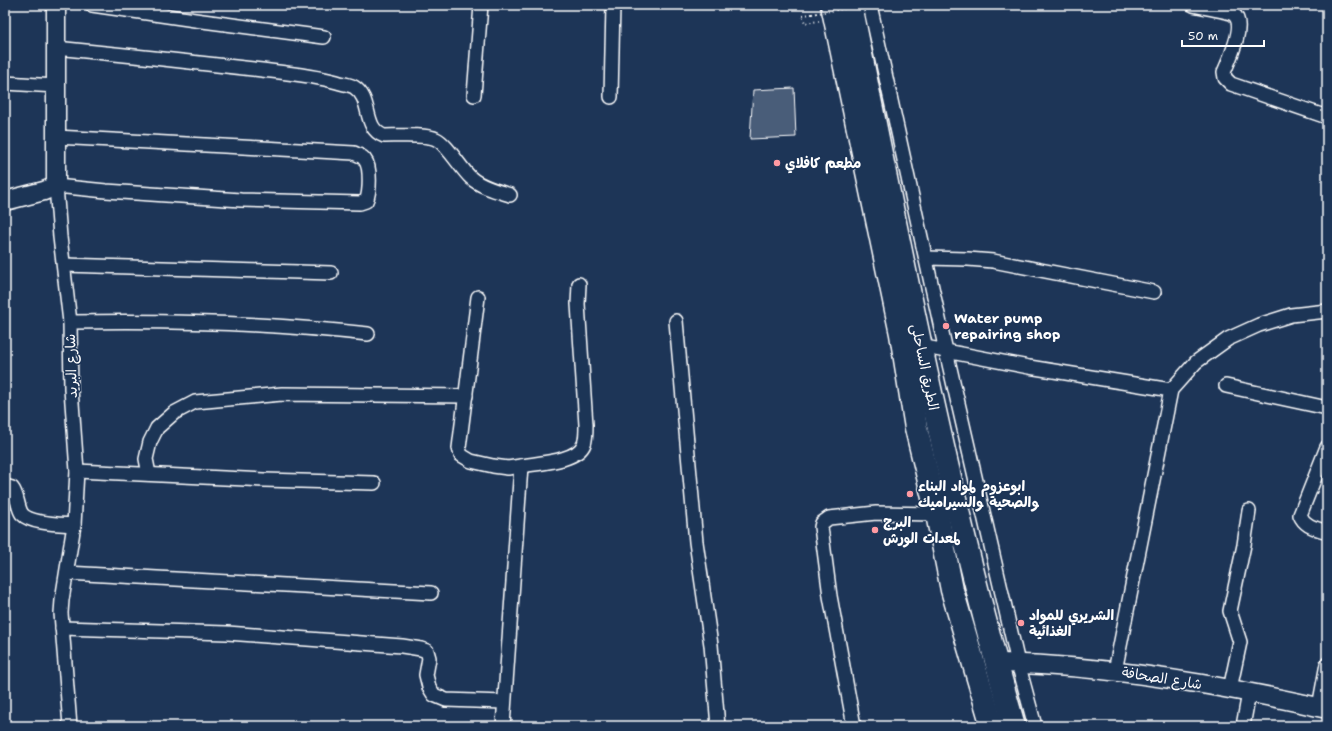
<svg xmlns="http://www.w3.org/2000/svg" width="1332" height="731" font-family="'Shantell Sans','Playpen Sans Arabic',sans-serif">
<rect width="100%" height="100%" fill="#1d3557"/>
<filter id="ink" filterUnits="userSpaceOnUse"><feTurbulence type="fractalNoise" baseFrequency=".025" numOctaves="2"/><feDisplacementMap in="SourceGraphic" scale="8" xChannelSelector="R" yChannelSelector="G"/><feConvolveMatrix kernelMatrix="1 2 1 2 8 2 1 2 1" color-interpolation-filters="sRGB"/></filter>
<g filter="url(#ink)">
<polygon fill="#4a5d79" stroke="#fff" points="794,88 796,137 750,139 753,90"/>
<g fill="none" stroke-linecap="round" stroke-linejoin="round">
<g stroke="#fff" stroke-width="16">
<g id="street">
<polyline points="92,5 195,20 324,37"/>
<polyline points="870,5 946,351 1018,663 1035,726"/>
<path d="M1193,5C1201,7 1228,11 1233,14C1247,23 1229,60 1224,72L1225,78L1231,84L1327,117"/>
<path d="M56,48C125,55 193,62 262,70C288,73 311,75 337,82C342,84 349,84 354,87C373,99 362,128 384,136C396,136 427,134 436,139C447,144 461,169 471,178C481,187 497,191 510,195"/>
<polyline points="5,83 56,86"/>
<polyline points="474,95 481,5"/>
<polyline points="611,97 613,5"/>
<path d="M56,137L354,153C358,155 363,156 365,160C371,167 370,193 366,201L360,203L241,200L106,191L56,186L60,237L70,322L71,389L77,471L74,525L62,600L61,613L70,726"/>
<polyline points="926,258 968,259 993,261 1154,292"/>
<polyline points="64,265 331,273"/>
<polyline points="478,297 459,448 461,455 471,461 493,466 508,468 521,466"/>
<polyline points="676,321 696,542 711,645 718,726"/>
<path d="M70,322C169,320 269,323 368,334"/>
<polyline points="920,346 1029,367 1171,390"/>
<polyline points="1226,386 1327,408"/>
<path d="M1327,447L1300,515C1305,527 1316,528 1327,532"/>
<polyline points="77,471 264,480 374,483"/>
<polyline points="149,474 146,459 150,442 157,428 174,413 195,402 282,394 466,396"/>
<path d="M5,486L12,488C18,495 17,507 22,514C31,524 61,524 74,525"/>
<polyline points="67,573 431,593"/>
<polyline points="62,628 227,633 402,646 421,649 427,651 429,658 426,675 429,687 434,695 446,700 504,702"/>
<polyline points="1115,671 1171,390 1196,362 1228,339 1259,325 1291,315 1327,311"/>
<polyline points="1230,689 1240,642 1230,611 1244,545 1249,511"/>
<polyline points="1319,707 1327,664"/>
<path d="M503,726L521,466C537,463 577,462 584,444C586,439 586,431 586,425L578,304L579,284"/>
<polyline points="854,726 830,596 821,527 822,523 829,518 876,513 937,514"/>
<polyline points="1243,726 1249,693"/>
</g>
</g>
<g stroke="#fff" stroke-width="21">
<g id="secondary">
<polyline points="5,201 44,191 56,186 56,5"/>
<path d="M996,663C1107,665 1218,684 1327,709"/>
</g>
</g>
<g stroke="#fff" stroke-width="25">
<g id="highway">
<polyline points="832,5 901,334 916,428 937,514 952,590 992,726"/>
<path d="M851,5C900,247 946,489 1014,726"/>
</g>
</g>
<polyline stroke="#fff" stroke-width="2" stroke-dasharray="1 3" stroke-linecap="butt" points="812,14 802,15 805,23 819,21"/>
<use href="#street" stroke="#1d3557" stroke-width="13"/>
<use href="#secondary" stroke="#1d3557" stroke-width="18"/>
<use href="#highway" stroke="#1d3557" stroke-width="22"/>
<polyline stroke="#fff" stroke-width="2" stroke-dasharray="1 3" stroke-linecap="butt" points="812,14 865,5"/>
</g>
</g>
<g fill="#ff9aa2" stroke="#1d3557" stroke-width="1.5">
<circle cx="777" cy="163" r="4"/>
<circle cx="946" cy="326" r="4"/>
<circle cx="910" cy="494" r="4"/>
<circle cx="875" cy="530" r="4"/>
<circle cx="1021" cy="623" r="4"/>
</g>
<g text-anchor="middle" stroke-width="3" stroke-linejoin="round" paint-order="stroke">
<g font-size="14" font-weight="bold" fill="#fff" stroke="#1d3557" text-anchor="start">
<text x="785" y="168">مطعم كافلاي</text>
<text x="954" y="323">Water pump<tspan x="954" dy="16">repairing shop</tspan></text>
<text x="918" y="491">ابوعزوم لمواد البناء<tspan x="918" dy="16">والصحية والسيراميك</tspan></text>
<text x="883" y="527">البرج<tspan x="883" dy="16">لمعدات الورش</tspan></text>
<text x="1029" y="620">الشريري للمواد<tspan x="1029" dy="16">الغذائية</tspan></text>
</g>
<g font-size="14" fill="#fff" stroke="#1d3557">
<text transform="translate(71 366) rotate(-92)" y="5">شارع البريد</text>
<text transform="translate(925 367) rotate(78)" y="5">الطريق الساحلى</text>
<text transform="translate(1162 678) rotate(9)" y="5">شارع الصحافة</text>
</g>
</g>
<rect width="1332" height="731" fill="none" stroke="#1d3557" stroke-width="20"/>
<rect x="10" y="10" width="1312" height="711" fill="none" stroke="#fff" stroke-width="1.5" filter="url(#ink)"/>
<path d="M1182 40v6h82v-6" fill="none" stroke="#ffffff" stroke-width="2"/>
<text x="1188" y="40" font-size="12" fill="#ffffff" stroke="#1d3557" stroke-width="3" paint-order="stroke">50 m</text>
</svg>
